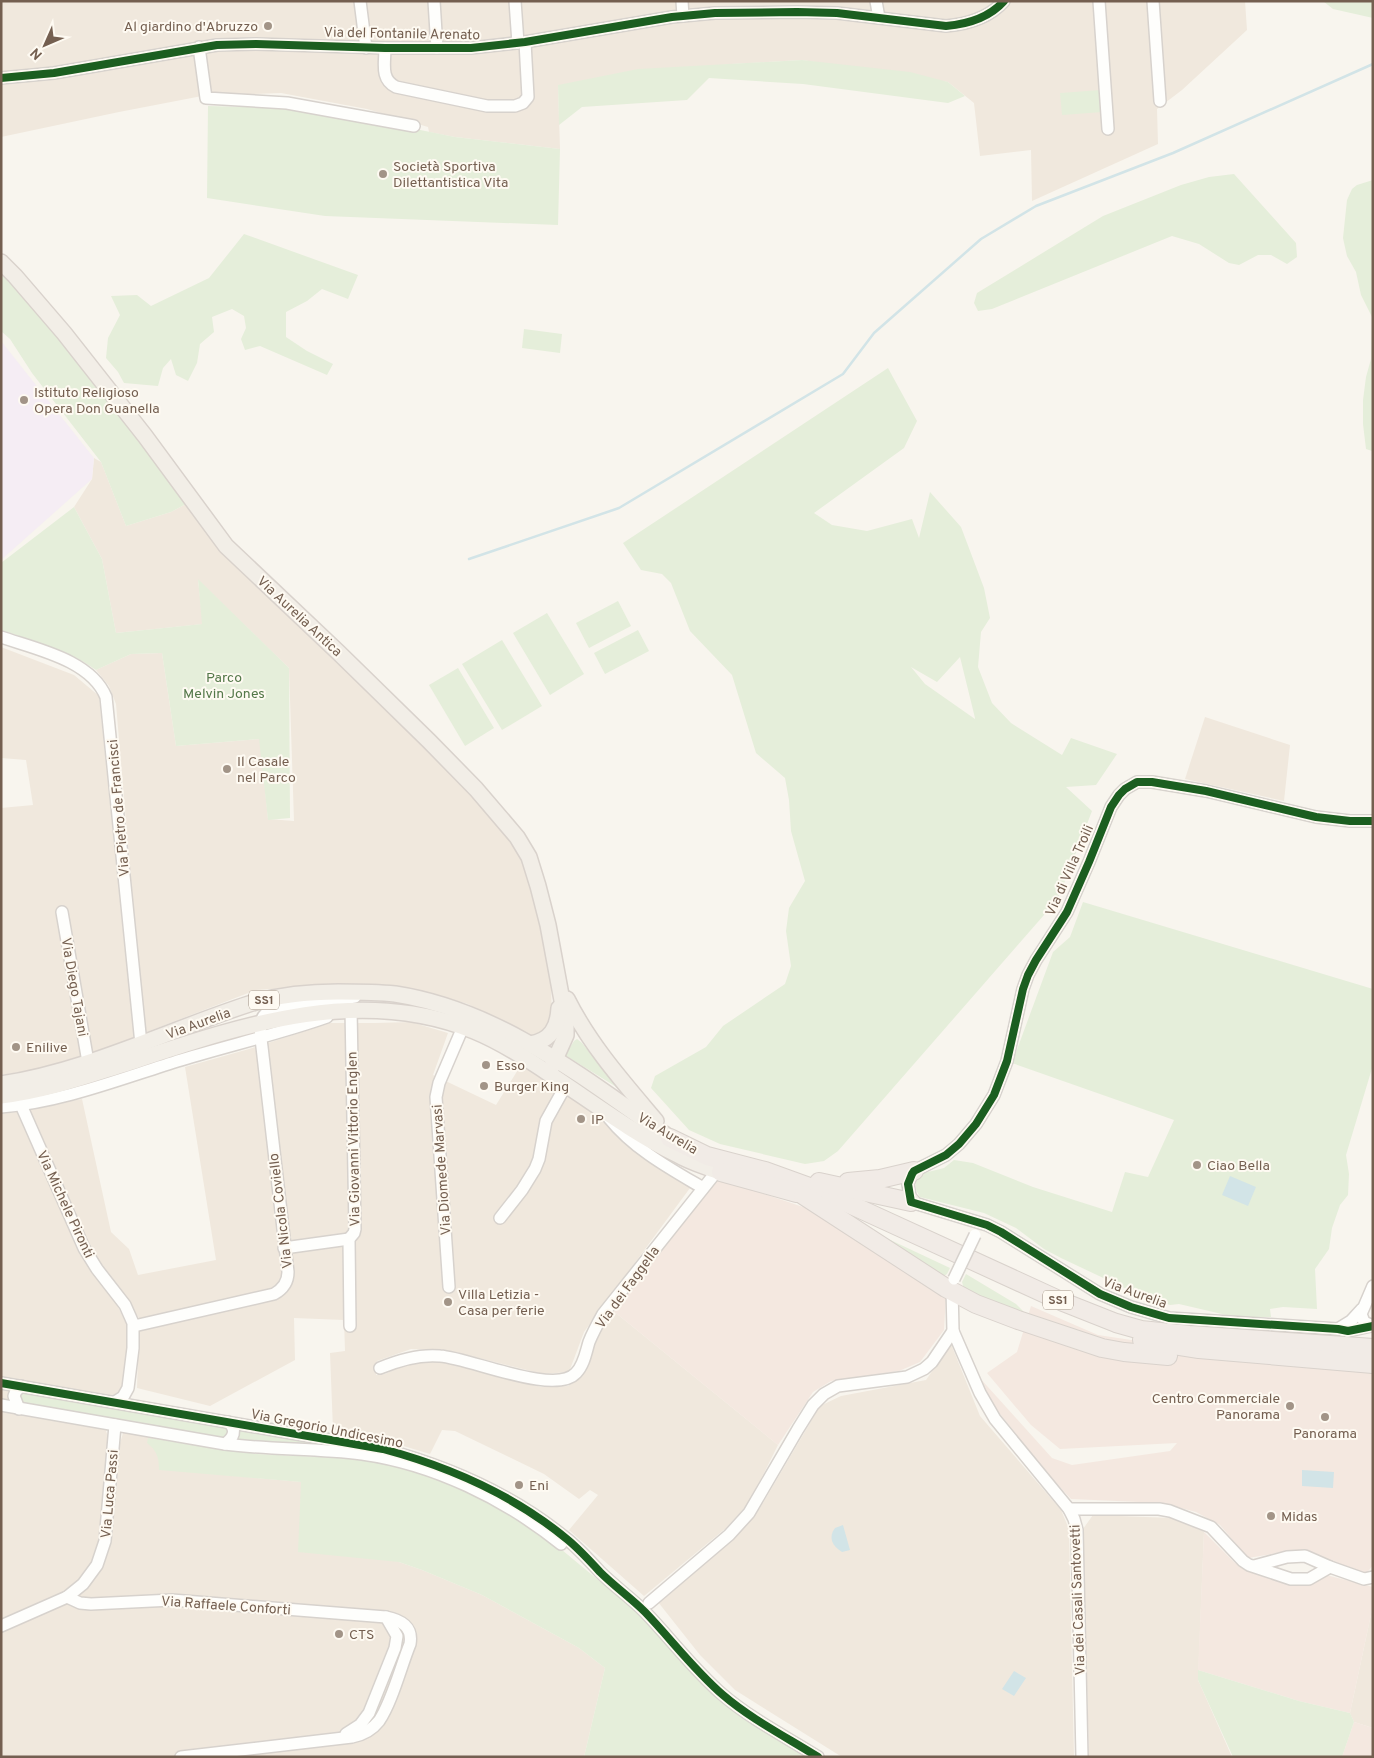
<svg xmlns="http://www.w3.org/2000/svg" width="1374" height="1758" font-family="Overpass,sans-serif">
<rect width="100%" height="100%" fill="#f8f5ee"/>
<g fill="#f0e8dd" fill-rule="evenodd">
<polygon points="1,1 1245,1 1247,30 1182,90 1157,109 1158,144 1032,201 1031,150 980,156 974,103 948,82 802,60 731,64 558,86 560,149 455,137 429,132 428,127 367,109 281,93 202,96 119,112 1,137"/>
<polygon points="94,458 101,462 126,526 171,512 186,504 402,720 499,822 526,866 543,928 551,982 552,1019 545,1033 529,1038 499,1020 468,1004 430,993 387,987 334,985 256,990 144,1033 116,704 109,686 96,670 131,654 162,653 176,746 260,739 268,819 294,821 289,668 198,580 203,624 116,633 102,559 74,507 92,479"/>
<polygon points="1,647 74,675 99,696 134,1039 39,1069 1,1075 1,808 33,805 26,760 1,758"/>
<polygon points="1205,717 1290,745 1284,801 1185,779"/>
<polygon points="411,1022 448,1033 433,1075 496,1105 521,1065 599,1113 656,1164 690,1188 584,1332 569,1372 543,1374 451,1351 411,1349 377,1361 376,1375 385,1374 413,1361 440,1360 541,1387 568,1386 582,1375 601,1326 610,1323 607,1313 611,1309 778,1445 749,1503 726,1528 644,1596 569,1530 598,1495 590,1490 579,1499 544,1474 455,1431 442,1430 430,1454 387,1441 333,1430 330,1353 345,1351 344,1320 294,1318 295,1360 210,1406 137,1388 139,1318 89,1252 27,1109 82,1099 111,1232 129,1249 138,1275 216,1260 185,1067 249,1049 330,1023 375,1023"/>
<path d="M17,1112L82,1257L116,1303L129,1329L123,1388L115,1425L166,1433L159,1469L302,1482L399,1562L422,1570L482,1595L579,1648L605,1668L584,1757H1V1628L67,1597L1,1626V1114ZM115,1425L123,1433L118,1450L113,1451L106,1431Z"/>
<polygon points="951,1344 980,1416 1061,1510 1069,1529 1074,1757 842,1757 735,1690 700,1655 658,1602 739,1533 760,1508 820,1406 841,1396 926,1380"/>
<polygon points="1093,1515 1172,1518 1194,1525 1204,1532 1198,1680 1232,1757 1089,1757 1083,1529"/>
<polygon points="1373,1605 1373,1728 1354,1722 1350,1713"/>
</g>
<g fill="#f4e8e0">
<polygon points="719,1179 824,1214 946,1295 944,1330 920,1362 899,1371 831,1381 813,1392 778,1445 611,1309"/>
<polygon points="1031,1306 1098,1335 1245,1357 1373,1372 1373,1565 1366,1574 1278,1553 1248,1558 1220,1525 1196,1512 1162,1503 1071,1499 1045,1471 993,1405 978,1376 1052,1458 1072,1465 1170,1451 1177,1443 1060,1449 1031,1425 987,1373 1017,1352"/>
<polygon points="1204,1532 1235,1563 1286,1584 1326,1575 1373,1587 1373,1605 1350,1713 1299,1701 1198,1670"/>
<polygon points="1354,1722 1373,1728 1373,1757 1342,1757"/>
</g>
<polygon fill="#f5edf4" points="1,341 94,458 92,479 1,560"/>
<g fill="#e5eeda" fill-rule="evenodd">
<polygon points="1323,1 1373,1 1373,18 1333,9"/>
<polygon points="802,60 910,72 948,82 965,96 948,103 803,84 709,78 687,100 582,107 559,125 558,85 638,69"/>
<polygon points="1101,90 1103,112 1062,115 1060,93"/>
<polygon points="208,106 316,109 455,137 560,149 558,225 325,216 207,198"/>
<polygon points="1234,174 1296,243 1297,257 1287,264 1271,255 1258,255 1239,265 1229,263 1199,244 1172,236 992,309 978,311 974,303 977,293 1103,216 1181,185 1209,177"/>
<polygon points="1373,180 1373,451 1372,451 1366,449 1363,424 1363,400 1366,377 1371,359 1372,317 1361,295 1356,272 1347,256 1343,238 1347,200 1352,189 1357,185"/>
<polygon points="244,234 358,275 348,299 322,289 307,301 286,312 286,337 307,351 333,364 327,375 260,346 245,350 241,339 246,328 244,316 232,309 212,317 214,332 200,344 197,363 188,381 176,375 171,359 163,368 158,386 124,383 118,372 106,358 108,338 120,315 111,296 137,295 151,306 209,278"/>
<polygon points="1,271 50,325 186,504 171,512 126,526 101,462 32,373 10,339 1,331"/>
<polygon points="524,329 562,334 560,353 522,348"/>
<path d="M888,368L917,421L904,448L814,513L832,525L867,531L912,519L919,538L930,492L961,527L984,588L990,618L981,632L978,667L992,703L1011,723L1062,755L1071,738L1117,754L1096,785L1066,787L1092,811L1058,899L838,1151L824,1161L805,1164L720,1144L689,1130L651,1088L655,1076L706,1047L723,1026L785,984L791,966L786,931L789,908L805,881L791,831L789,800L785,778L756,753L732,675L690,631L671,583L662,574L641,570L623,543ZM960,657L975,718V719L925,684L911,667L937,682Z"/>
<path d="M74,507L102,559L116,633L202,624L198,579L289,668L290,818L268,820L259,739L176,746L162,653L131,654L96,670C69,650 33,641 1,630V563Z"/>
<polygon points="618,601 631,626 589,648 576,623"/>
<polygon points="547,613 584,674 550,695 513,633"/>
<polygon points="638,630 649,651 605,674 594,653"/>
<polygon points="502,640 542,706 502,730 462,664"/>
<polygon points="458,668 494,728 465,746 429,685"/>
<path d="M1083,902L1373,989V1065L1346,1155L1349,1174L1348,1195L1340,1205L1332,1228L1329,1249L1315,1269L1317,1309L1283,1307L1270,1309L1271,1317L1239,1318L1179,1304L1170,1305L1133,1292L1061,1258L1044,1249L1016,1228L984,1213L920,1197C914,1188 914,1183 920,1174L944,1168L954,1160L973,1163L1033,1187L1112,1212L1125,1172L1148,1177L1174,1120L1012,1063L1053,952L1070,937Z"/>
<polygon points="577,1039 582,1043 618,1088 565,1055 574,1041"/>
<polygon points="869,1230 950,1268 947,1274 942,1277"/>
<polygon points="966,1274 1016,1304 1027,1315 1010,1312 964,1289 962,1282"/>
<polygon points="23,1393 224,1426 228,1433 225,1438 23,1405 20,1397"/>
<polygon points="239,1429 356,1449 237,1441 239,1437"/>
<path d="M148,1438L257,1454L361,1459L386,1463L431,1476L496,1505L556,1545L632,1608L643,1615L690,1669L808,1757H584L605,1668L579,1648L482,1595L422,1570L399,1562L298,1552L301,1482L159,1470C159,1457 157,1451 147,1443Z"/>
<polygon points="1198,1670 1299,1701 1350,1713 1354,1722 1342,1757 1233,1757 1198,1680"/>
</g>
<g fill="#d2e4e7">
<polygon points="1230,1176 1256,1187 1248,1206 1222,1195"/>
<polygon points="1302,1470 1334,1472 1333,1488 1302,1486"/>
<path d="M843,1525L850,1550L842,1552C832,1546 828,1537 835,1528Z"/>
<polygon points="1014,1671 1026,1678 1014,1696 1002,1689"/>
</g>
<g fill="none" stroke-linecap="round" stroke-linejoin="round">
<polyline stroke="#d2e4e7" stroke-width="2.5" points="469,559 619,508 843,374 874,333 981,239 1036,206 1173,153 1373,64"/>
<g stroke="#d7d2cd" stroke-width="14">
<g id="minor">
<polyline points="360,1 366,48"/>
<polyline points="434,1 437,48"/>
<polyline points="515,1 518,43"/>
<polyline points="682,1 683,16"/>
<polyline points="876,1 879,18"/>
<polyline points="1099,1 1108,129"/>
<polyline points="1153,1 1160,101"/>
<polyline points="199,47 206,98 287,103 414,126"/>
<path d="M385,48C385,63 380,79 396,87L487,106H515L523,103L528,97L525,42"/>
<path d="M1,78L54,73L217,45L256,44L385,48H471L525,42L672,17L715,13L797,12L837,13L946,26C968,24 989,18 1004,1"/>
<path d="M1,637C36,649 91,660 106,697L141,1044"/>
<polyline points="62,912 88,1062"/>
<polyline points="21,1105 84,1248 97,1269 125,1305 133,1323 133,1348 128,1388 123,1397 115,1402"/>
<path d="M1,1107C63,1102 122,1078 181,1060C230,1045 279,1034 327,1017"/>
<path d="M609,1118C634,1149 669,1168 703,1188"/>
<polyline points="500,1218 522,1190 535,1169 539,1159 546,1121 566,1085"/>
<polyline points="284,1248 349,1239"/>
<polyline points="1373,1286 1361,1314 1364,1322 1373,1326"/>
<polyline points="449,1287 436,1097 439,1083 463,1027"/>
<path d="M134,1326L274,1294C283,1289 288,1282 288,1272L262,1047C260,1031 256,1015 274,1009L355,997"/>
<polyline points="350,1326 349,1239 354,1233 355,1229 351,1009"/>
<polyline points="1371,1326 1348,1331 1338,1329 1169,1318 1131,1307 1100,1294 1001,1232 987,1225 911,1202 908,1184 912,1174 914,1171 946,1155 959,1144 976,1124 994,1095 1007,1061 1023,989 1028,975 1036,960 1067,912 1089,862 1111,807 1119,795 1125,789 1137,782 1152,782 1206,791 1316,817 1350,821 1373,821"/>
<polyline points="1338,1329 1351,1321 1362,1309"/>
<polyline points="953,1331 980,1393 995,1419 1069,1509 1074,1519 1077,1530 1082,1757"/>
<path d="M380,1368C399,1360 419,1354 440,1356C470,1358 555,1396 576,1373C584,1365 586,1352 589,1342C593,1332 598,1323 603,1314L717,1171"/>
<path d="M1,1383L383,1449C450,1467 514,1495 568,1540C580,1550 590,1561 600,1572C614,1586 631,1598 645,1612C671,1639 694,1670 723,1695C751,1719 786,1737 818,1757"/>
<path d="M1,1405L225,1444C270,1450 316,1448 362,1454C434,1464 505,1499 561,1544"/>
<polyline points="19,1409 14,1396 16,1391 21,1386"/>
<path d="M225,1444C233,1438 238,1430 228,1422"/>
<polyline points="1069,1509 1159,1509 1170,1511 1211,1527 1243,1561 1249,1565 1291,1579 1309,1579 1330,1567"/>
<polyline points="1254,1566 1287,1557 1305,1556 1330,1567 1364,1579 1373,1577"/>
<path d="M67,1597L80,1603L91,1604L172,1600L386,1617C401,1620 413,1627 410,1644C401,1666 392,1702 379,1721C372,1730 362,1735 352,1737L181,1757"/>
<polyline points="649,1603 729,1535 749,1513 798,1429 813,1405 824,1394 838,1386 907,1377 924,1369 932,1362 953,1331 952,1288"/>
<polyline points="1,1626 67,1597 83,1584 97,1565 105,1541 115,1425"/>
<polyline points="346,1734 360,1725 369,1713 395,1648 397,1636 386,1617"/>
</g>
</g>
<g stroke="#d9d2cc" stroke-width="18">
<g id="major">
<polyline points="1,262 15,276 64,333 145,436 226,546 339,653 429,741 476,789 517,837 529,857 538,886 548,925 566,1022 566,1035 549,1073"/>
<path d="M567,999C590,1045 623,1082 656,1121"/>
<path d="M530,1044C551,1041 558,1027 559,1008"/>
<path d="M1,1084C87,1071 166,1031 249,1004C278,995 308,992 338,992C357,992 376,992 395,994C500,1010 585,1079 670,1138"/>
<path d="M1,1096C45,1091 86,1076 128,1063C240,1026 358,984 474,1031C501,1042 526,1058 551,1075C592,1102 633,1133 678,1155C690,1162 704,1166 717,1171"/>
</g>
</g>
<g stroke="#d9d2cc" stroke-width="20">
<g id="highway">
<polyline points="670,1138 707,1156 765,1171 823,1192 1063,1302 1116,1323 1141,1330 1189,1335 1373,1348"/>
<polyline points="721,1172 797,1193"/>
<polyline points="819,1182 911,1202"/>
<polyline points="848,1182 880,1179 914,1171"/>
<polyline points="803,1195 946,1288 976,1304 1018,1320 1102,1348 1124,1352 1168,1356"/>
<polyline points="1142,1340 1199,1349 1373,1364"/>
</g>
</g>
<use href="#minor" stroke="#fefefc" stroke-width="11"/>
<use href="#major" stroke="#f2eee7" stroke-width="15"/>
<use href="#highway" stroke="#f1ebe6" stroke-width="18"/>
<g stroke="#d7d2cd" stroke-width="14" stroke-linecap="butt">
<polyline id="minor-bridge" points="954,1279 975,1235"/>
</g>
<use href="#minor-bridge" stroke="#fefefc" stroke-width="11"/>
<g stroke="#fefaf2" stroke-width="11">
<g id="cycleway">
<path d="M1,78L54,73L217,45L256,44L385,48H471L525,42L672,17L715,13L797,12L837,13L946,26C968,24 989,18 1004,1"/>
<polyline points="1373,821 1350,821 1316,817 1206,791 1152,782 1137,782 1125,789 1119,795 1111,807 1089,862 1067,912 1036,960 1028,975 1023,989 1007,1061 994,1095 976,1124 959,1144 946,1155 914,1171 912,1174 908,1184 911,1202 987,1225 1001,1232 1100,1294 1131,1307 1169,1318 1338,1329 1348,1331 1373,1326"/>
<path d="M1,1383L383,1449C450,1467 514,1495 568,1540C580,1550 590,1561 600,1572C614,1586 631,1598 645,1612C671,1639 694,1670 723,1695C751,1719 786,1737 818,1757"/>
</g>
</g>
<use href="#cycleway" stroke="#1b5e20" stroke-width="8"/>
</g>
<g fill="#a29487" stroke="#fefaf2" stroke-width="2">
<circle cx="268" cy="26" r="5"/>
<circle cx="383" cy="174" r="5"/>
<circle cx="24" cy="400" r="5"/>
<circle cx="227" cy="769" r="5"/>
<circle cx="16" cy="1047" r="5"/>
<circle cx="486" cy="1065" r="5"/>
<circle cx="484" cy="1086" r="5"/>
<circle cx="581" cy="1119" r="5"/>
<circle cx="1197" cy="1165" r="5"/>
<circle cx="448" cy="1302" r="5"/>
<circle cx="1290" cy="1406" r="5"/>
<circle cx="1325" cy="1417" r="5"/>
<circle cx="519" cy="1485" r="5"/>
<circle cx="1271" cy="1516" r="5"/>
<circle cx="339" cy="1634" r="5"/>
</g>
<g text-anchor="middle" stroke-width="4" stroke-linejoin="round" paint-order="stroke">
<g fill="#fefaf2" stroke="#9d8e81" stroke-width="1">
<rect x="249" y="990.5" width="30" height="19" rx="4"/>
<rect x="1043" y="1290.5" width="30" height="19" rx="4"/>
</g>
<g font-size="12" font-weight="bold" fill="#745f50">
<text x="264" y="1004">SS1</text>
<text x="1058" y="1304">SS1</text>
</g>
<g font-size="14" fill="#745f50" stroke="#fefaf2" text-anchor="start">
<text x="258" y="31" text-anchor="end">Al giardino d'Abruzzo</text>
<text x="393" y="171">Società Sportiva<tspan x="393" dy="16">Dilettantistica Vita</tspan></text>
<text x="34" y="397">Istituto Religioso<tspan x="34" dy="16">Opera Don Guanella</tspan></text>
<text x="237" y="766">Il Casale<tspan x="237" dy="16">nel Parco</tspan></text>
<text x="26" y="1052">Enilive</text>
<text x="496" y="1070">Esso</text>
<text x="494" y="1091">Burger King</text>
<text x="591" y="1124">IP</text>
<text x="1207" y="1170">Ciao Bella</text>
<text x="458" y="1299">Villa Letizia -<tspan x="458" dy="16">Casa per ferie</tspan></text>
<text x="1280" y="1403" text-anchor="end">Centro Commerciale<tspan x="1280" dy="16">Panorama</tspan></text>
<text x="1325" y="1438" text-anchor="middle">Panorama</text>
<text x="529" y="1490">Eni</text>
<text x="1281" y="1521">Midas</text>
<text x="349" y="1639">CTS</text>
</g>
<g font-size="14" fill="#745f50" stroke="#fefaf2">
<text transform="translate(402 33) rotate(1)" y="5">Via del Fontanile Arenato</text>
<text transform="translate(300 616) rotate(43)" y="5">Via Aurelia Antica</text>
<text transform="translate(118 808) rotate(-95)" y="5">Via Pietro de Francisci</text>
<text transform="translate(1069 870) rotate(-66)" y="5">Via di Villa Troili</text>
<text transform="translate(75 987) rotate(80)" y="5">Via Diego Tajani</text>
<text transform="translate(198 1023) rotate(-20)" y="5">Via Aurelia</text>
<text transform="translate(668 1133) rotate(31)" y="5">Via Aurelia</text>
<text transform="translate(353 1139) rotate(-91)" y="5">Via Giovanni Vittorio Englen</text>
<text transform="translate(441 1170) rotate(-94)" y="5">Via Diomede Marvasi</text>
<text transform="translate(66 1204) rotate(65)" y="5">Via Michele Pironti</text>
<text transform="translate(280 1211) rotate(-97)" y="5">Via Nicola Coviello</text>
<text transform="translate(627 1287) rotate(-54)" y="5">Via dei Faggella</text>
<text transform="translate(1135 1292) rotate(20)" y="5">Via Aurelia</text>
<text transform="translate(327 1428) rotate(11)" y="5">Via Gregorio Undicesimo</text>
<text transform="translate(109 1494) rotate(-85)" y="5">Via Luca Passi</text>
<text transform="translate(1077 1600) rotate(-92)" y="5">Via dei Casali Santovetti</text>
<text transform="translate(226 1605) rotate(4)" y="5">Via Raffaele Conforti</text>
</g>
<g font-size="14" fill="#547849" stroke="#fefaf2">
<text x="224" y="682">Parco<tspan x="224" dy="16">Melvin Jones</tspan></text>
</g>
</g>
<rect width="1374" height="1758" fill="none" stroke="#745f50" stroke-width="5"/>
<g transform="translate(45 45) rotate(225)" stroke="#fefaf2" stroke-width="4" paint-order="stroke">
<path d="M0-4L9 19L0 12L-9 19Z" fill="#745f50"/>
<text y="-8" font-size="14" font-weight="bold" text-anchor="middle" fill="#745f50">N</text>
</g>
</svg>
